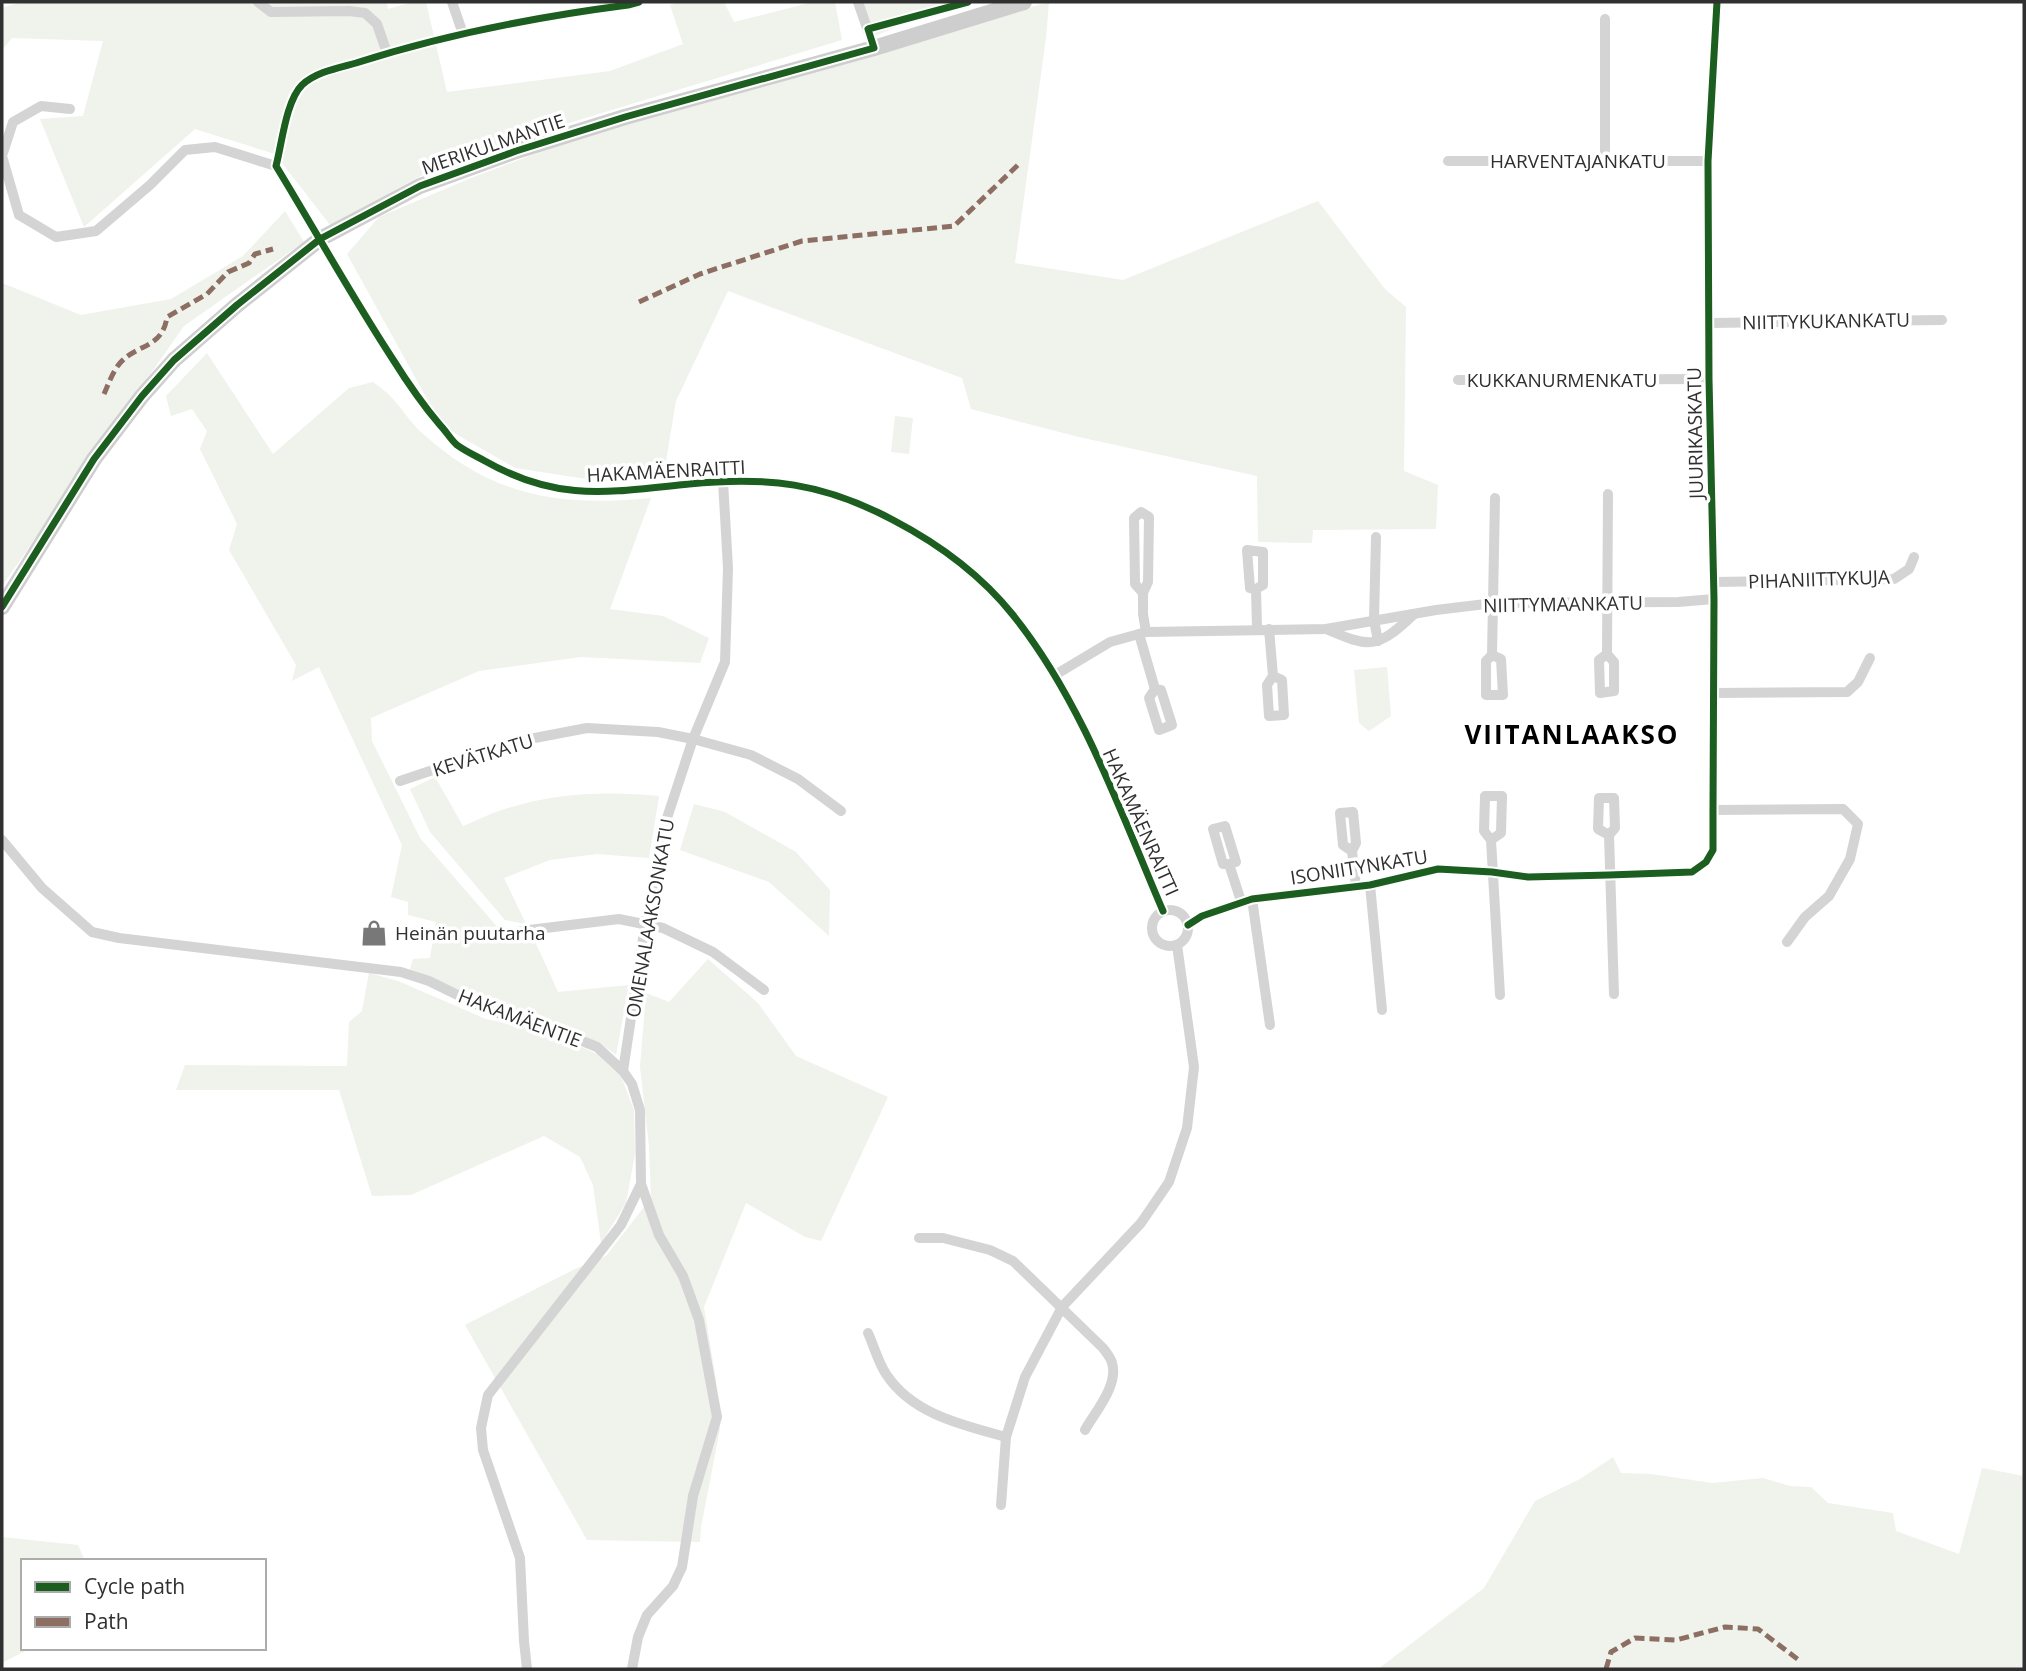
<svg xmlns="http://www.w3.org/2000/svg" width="2026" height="1671" font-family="'Open Sans',sans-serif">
<rect width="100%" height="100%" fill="#fff"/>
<g fill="#f0f2ec">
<polygon points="21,2 387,2 388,9 413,2 426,2 447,92 610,71 683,44 670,5 678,2 724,2 734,22 813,2 835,2 842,40 454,158 330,225 275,154 195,129 84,227 40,119 83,116 103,41 12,38 2,50 2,8"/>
<polygon points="862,2 955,2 875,36"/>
<polygon points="1049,2 1046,38 1015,263 1123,280 1318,201 1385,289 1406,307 1404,471 1438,485 1436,529 1313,530 1312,543 1258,542 1257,476 1079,437 971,409 962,378 728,291 676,401 664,473 593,480 515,468 442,426 347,254 379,217 471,178 595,131"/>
<polygon points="285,211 304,242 184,326 2,586 2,283 81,315 171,299 243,256"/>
<path d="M207,353L273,454L349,388L373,382C380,387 388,393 393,399C403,410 411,423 421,432C492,497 559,507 651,498L610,609L663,616L709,638L700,663L581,657L479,671L371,718L372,741L420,838L507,938L533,937L558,992L629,985L616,1055C580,1026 532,1021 489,1006C462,996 436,981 410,969L413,959L430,958L436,922L408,915V902L391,897L402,845L319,667L292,681L296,665L229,550L237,524L200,449L207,431L192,409L171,416L166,396Z"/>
<polygon points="895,416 913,418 909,454 891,452"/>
<polygon points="1387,667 1391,716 1369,731 1359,723 1354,670"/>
<path d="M435,777L463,826C478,820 493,812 508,808C558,793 607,791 659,796L649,858L597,854L550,860L504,878L526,924L505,920L430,832L410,789Z"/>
<polygon points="694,804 725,812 796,852 830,890 829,936 769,882 680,850"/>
<polygon points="708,959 758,1003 796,1056 888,1097 821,1241 805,1237 746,1203 704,1307 716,1380 720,1429 701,1527 700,1542 587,1540 465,1325 575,1269 606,1256 651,1198 649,1146 640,1067 646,993 669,1002"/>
<polygon points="369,973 398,981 486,1019 553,1034 597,1054 621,1076 634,1110 635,1154 626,1203 601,1243 593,1185 580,1157 544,1136 411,1195 372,1196 339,1090 176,1090 185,1065 347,1066 349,1022 362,1011"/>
<polygon points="1613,1457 1621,1473 1651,1474 1712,1483 1763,1478 1790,1486 1811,1487 1828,1503 1893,1513 1896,1531 1959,1554 1982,1468 2024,1476 2024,1669 1378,1669 1484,1588 1535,1501 1580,1479"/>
<polygon points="2,1537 78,1545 85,1561 23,1561 23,1648 31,1648 2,1663"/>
</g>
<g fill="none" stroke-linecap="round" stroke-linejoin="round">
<g stroke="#d4d4d4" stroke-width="10">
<polyline points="258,2 271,12 349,11 365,13 377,24 387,53"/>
<polyline points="452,2 463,34"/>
<path d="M639,2L628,5C535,17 446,34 356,63C338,68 316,72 302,85C286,101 282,143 276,166C315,230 351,295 392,358C407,382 422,404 440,425C446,431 451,440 457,445C465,451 476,456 485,461C559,503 609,492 689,484C767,476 824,483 893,520C939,544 981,575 1013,615C1082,701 1120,811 1163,911"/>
<polyline points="858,2 874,48"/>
<polyline points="1605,19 1605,161"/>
<polyline points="70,109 41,106 13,122 2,156 19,215 56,237 96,231 150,185 185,150 215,147 276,166"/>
<polyline points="1448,161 1708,161"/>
<polyline points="1710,323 1942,320"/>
<polyline points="1458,380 1709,379"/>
<polyline points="1376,537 1374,620 1378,641"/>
<polyline points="1713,582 1894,579 1909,569 1914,557"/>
<polyline points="1256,589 1250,588 1247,550 1263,552 1263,585 1256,589 1257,628"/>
<polyline points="1143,593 1135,584 1134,518 1141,512 1149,517 1148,582 1143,593 1143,614 1146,632"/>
<polyline points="1269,629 1273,676 1282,680 1284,715 1269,716 1267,685 1273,676"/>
<path d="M1326,629C1370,648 1377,649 1413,615"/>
<polyline points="1139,634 1155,689 1161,690 1172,725 1159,730 1149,698 1155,689"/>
<polyline points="1607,654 1599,660 1600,693 1614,691 1614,662 1607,654 1608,494"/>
<polyline points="1492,655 1486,661 1486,695 1503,695 1501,659 1492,655 1495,498"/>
<polyline points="1055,675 1110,642 1146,632 1326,629 1436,610 1494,603 1678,602 1714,599"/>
<polyline points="1713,693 1847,692 1858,682 1870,658"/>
<polyline points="400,781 519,741 587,728 658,732 693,739 751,755 798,779 841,811"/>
<polyline points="1713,810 1843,809 1858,824 1850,859 1829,896 1805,917 1787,942"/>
<polyline points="1609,835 1598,829 1599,798 1614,798 1615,828 1609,835 1614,994"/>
<polyline points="2,840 42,888 92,932 119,938 401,972 429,981 488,1010 553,1029 597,1047 623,1071 632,1084 640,1110 641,1184 621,1225 488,1395 481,1428 483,1450 520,1558 524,1641 527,1669"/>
<polyline points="1491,840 1484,831 1485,796 1502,796 1501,833 1491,840 1500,995"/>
<polyline points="1352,851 1343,845 1340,813 1353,812 1356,843 1352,851 1356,886"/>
<polyline points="1229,864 1223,864 1213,829 1225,826 1236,862 1229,864 1241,901"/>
<polyline points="1370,885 1382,1010"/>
<polyline points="1252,899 1270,1025"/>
<circle cx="1170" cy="928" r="18"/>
<polyline points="1188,925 1202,916 1252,899 1370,885 1438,869 1492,872 1528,877 1609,875 1692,872 1706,862 1713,850 1713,810 1714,599 1709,379 1708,161 1717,2"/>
<polyline points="521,931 619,919 663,928 713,952 764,990"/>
<polyline points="623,1071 645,925 666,821 693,739 725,662 728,568 723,481"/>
<path d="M919,1238H943L990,1250L1013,1261L1103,1348C1106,1352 1111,1358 1112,1363C1119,1385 1095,1412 1085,1430"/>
<path d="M868,1333C874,1346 878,1362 886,1374C912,1414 962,1425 1006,1437"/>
<polyline points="1001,1505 1006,1437 1025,1377 1062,1307 1141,1223 1169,1182 1187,1128 1194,1067 1177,945"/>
<polyline points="632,1669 638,1637 647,1615 673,1586 682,1567 693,1496 717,1417 699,1320 683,1276 659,1235 641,1184"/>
</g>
<polyline stroke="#cecece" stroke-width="16" points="2,607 94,459 142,396 174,360 237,305 320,239 420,186 516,151 625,117 874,48 1024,2"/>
<g stroke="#8d6e63" stroke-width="5" stroke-dasharray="10 5" stroke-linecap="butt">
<polyline points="639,302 700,274 802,241 954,226 1020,163"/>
<path d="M104,394C108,385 113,371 120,363C138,343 162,349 167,317L207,294L228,272L249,263L255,254L273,249"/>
<polyline points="1606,1669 1611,1652 1635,1638 1676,1640 1725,1627 1758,1629 1800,1661"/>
</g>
<g stroke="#fff" stroke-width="11">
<g id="cycleway">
<path d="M639,2L628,5C535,17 446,34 356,63C338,68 316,72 302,85C286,101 282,143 276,166C315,230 351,295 392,358C407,382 422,404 440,425C446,431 451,440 457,445C465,451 476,456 485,461C559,503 609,492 689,484C767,476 824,483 893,520C939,544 981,575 1013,615C1082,701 1120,811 1163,911"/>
<polyline points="2,607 94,459 142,396 174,360 237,305 320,239 420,186 516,151 625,117 874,48 868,29 968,2"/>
<polyline points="1188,925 1202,916 1252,899 1370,885 1438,869 1492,872 1528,877 1609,875 1692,872 1706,862 1713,850 1713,810 1714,599 1709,379 1708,161 1717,2"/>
</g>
</g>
<use href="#cycleway" stroke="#1b5e20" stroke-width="7"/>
</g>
<defs>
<g id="shop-bare" transform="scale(2.1)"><path d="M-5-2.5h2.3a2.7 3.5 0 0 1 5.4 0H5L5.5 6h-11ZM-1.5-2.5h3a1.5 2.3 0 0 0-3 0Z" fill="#787878" stroke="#fff" stroke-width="2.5" paint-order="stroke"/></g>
</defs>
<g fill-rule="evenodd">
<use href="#shop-bare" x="374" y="933"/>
</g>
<g text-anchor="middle" stroke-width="7" stroke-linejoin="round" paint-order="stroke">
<g font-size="19" fill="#303030" stroke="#fff">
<text transform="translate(493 144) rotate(-19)" y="7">MERIKULMANTIE</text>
<text x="1578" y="168">HARVENTAJANKATU</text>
<text transform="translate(1826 321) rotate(-1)" y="7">NIITTYKUKANKATU</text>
<text x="1562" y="387">KUKKANURMENKATU</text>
<text transform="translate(1695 433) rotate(-91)" y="7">JUURIKASKATU</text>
<text transform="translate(666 471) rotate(-3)" y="7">HAKAMÄENRAITTI</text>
<text transform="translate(1819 579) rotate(-2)" y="7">PIHANIITTYKUJA</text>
<text transform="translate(1563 604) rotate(-1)" y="7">NIITTYMAANKATU</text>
<text transform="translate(483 755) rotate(-17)" y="7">KEVÄTKATU</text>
<text transform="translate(1141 822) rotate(66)" y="7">HAKAMÄENRAITTI</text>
<text transform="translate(1359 867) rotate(-9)" y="7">ISONIITYNKATU</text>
<text transform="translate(650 918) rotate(-80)" y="7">OMENALAAKSONKATU</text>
<text transform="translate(520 1018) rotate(21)" y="7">HAKAMÄENTIE</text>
</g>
<g font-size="19" fill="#303030" stroke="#fff" text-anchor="start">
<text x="395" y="940">Heinän puutarha</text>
</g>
<g font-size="26" font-weight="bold" letter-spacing="2" fill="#000" stroke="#fff">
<text x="1572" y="744">VIITANLAAKSO</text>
</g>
</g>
<rect width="2026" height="1671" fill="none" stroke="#303030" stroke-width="7"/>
<rect x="21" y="1559" width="245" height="91" fill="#ffffff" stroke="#acacac" stroke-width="2"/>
<rect x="35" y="1582" width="35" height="10" fill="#1b5e20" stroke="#acacac" stroke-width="2"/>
<text x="84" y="1594" font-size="21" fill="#303030">Cycle path</text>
<rect x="35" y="1617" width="35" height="10" fill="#8d6e63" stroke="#acacac" stroke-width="2"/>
<text x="84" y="1629" font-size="21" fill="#303030">Path</text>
</svg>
